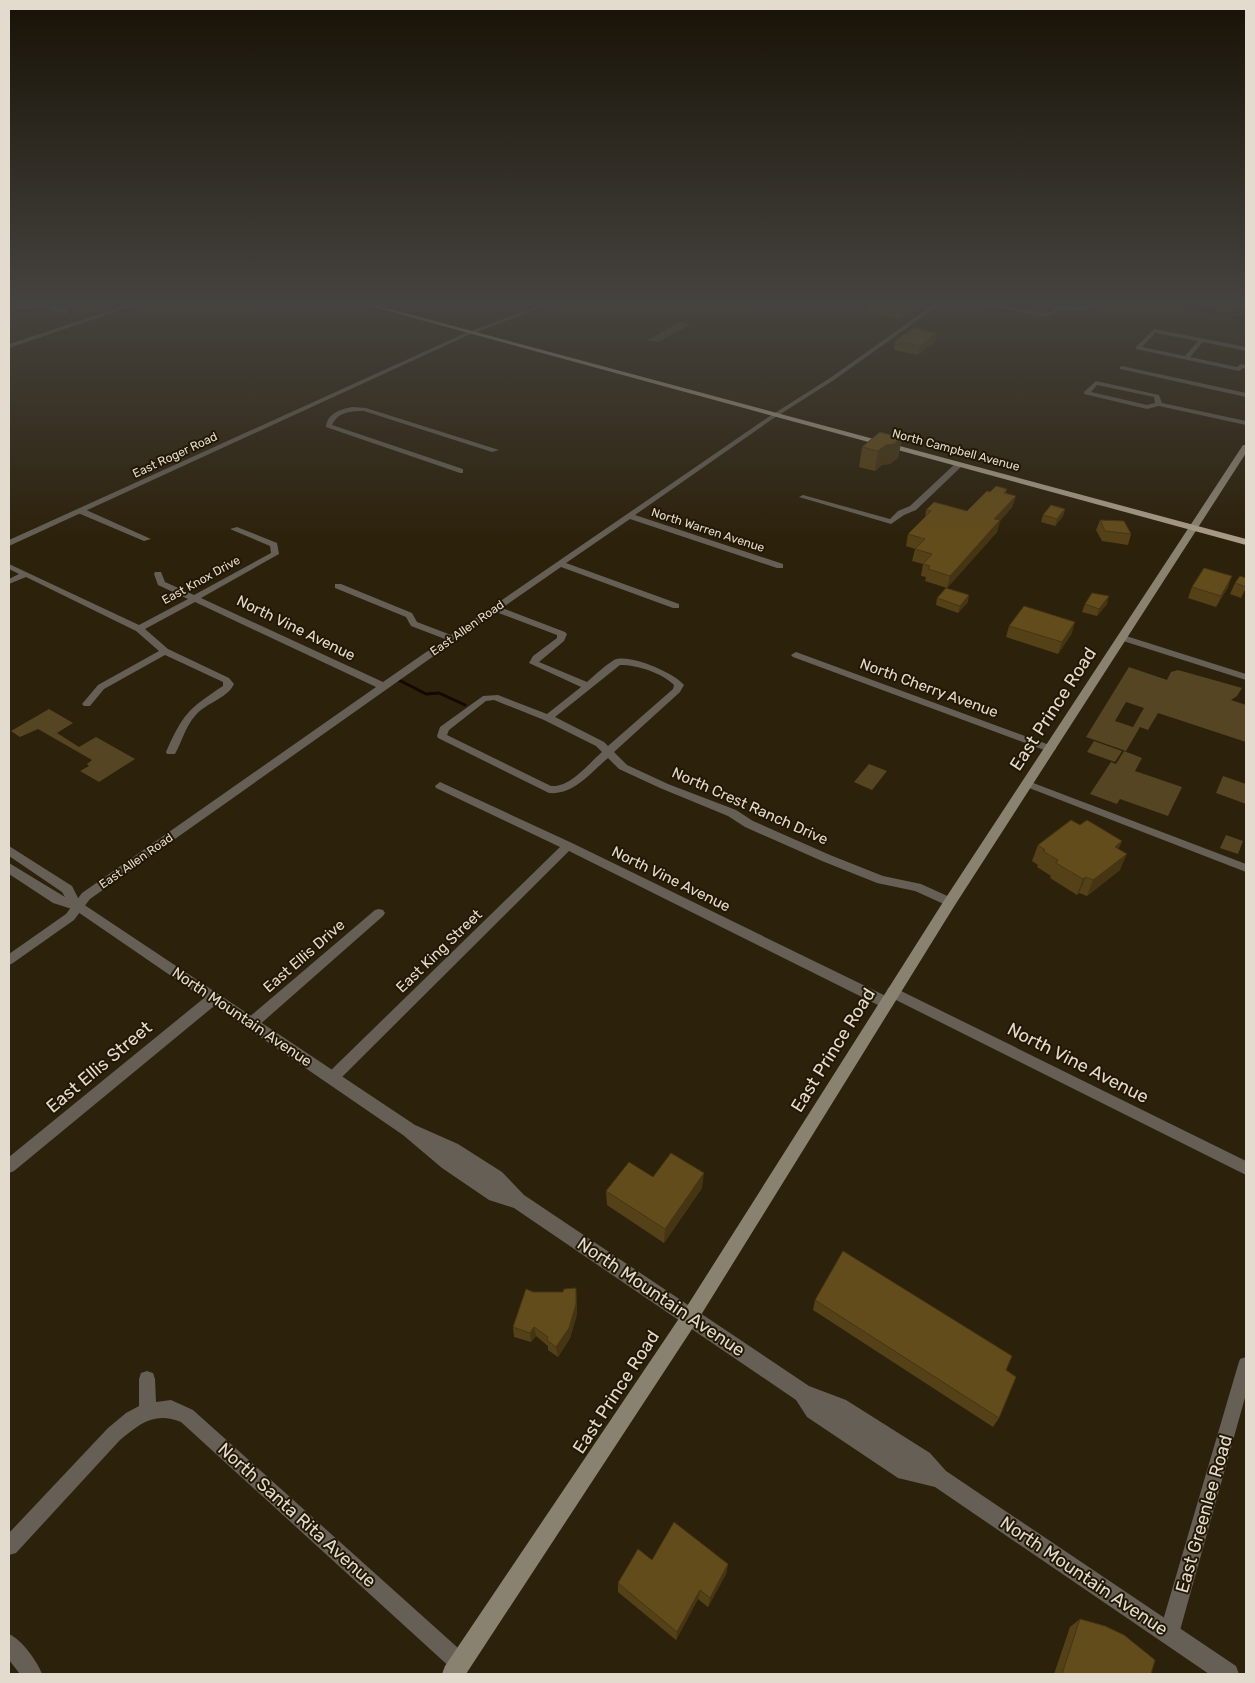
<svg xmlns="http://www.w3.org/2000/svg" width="1255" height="1683" font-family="Rubik,sans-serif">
<rect width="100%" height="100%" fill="#2c210b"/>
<g fill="#564523" fill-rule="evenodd">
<polygon points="680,322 691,324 658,342 647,340"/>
<path d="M1129,667L1167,680L1171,672L1178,670L1242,688L1237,696L1231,700L1246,705V742L1158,713L1148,730L1140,727L1126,751L1086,737ZM1126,702L1144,708L1133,727L1115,721Z"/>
<polygon points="49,709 73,723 57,733 79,747 96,737 135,759 99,782 80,771 89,766 87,764 92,760 38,729 20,737 11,731"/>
<polygon points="1094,741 1122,751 1115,762 1087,752"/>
<polygon points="1124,751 1142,758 1135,771 1182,787 1168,816 1120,799 1117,804 1090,794 1111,762 1116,764"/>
<polygon points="869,764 887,771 872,790 854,782"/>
<polygon points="1223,776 1246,784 1246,804 1216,793"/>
<polygon points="1226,835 1243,841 1238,854 1220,848"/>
</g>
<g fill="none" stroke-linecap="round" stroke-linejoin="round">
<polyline stroke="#140900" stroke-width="2" points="1189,305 1246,320"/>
<polyline stroke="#140900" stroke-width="3" points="397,679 426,694 439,693 465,705"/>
<g fill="#655f55" fill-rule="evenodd">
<path d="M9,305C23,305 59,301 69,312L66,314L42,307L23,309L9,306Z"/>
<polygon points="128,305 135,305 9,348 9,344"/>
<polygon points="540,305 547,305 474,333 469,332"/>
<path d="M933,305H939L834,380L771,420L635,515L783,564V568H777L630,519L566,563L679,604V608H673L561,567L502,608L565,632L567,634L564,641L539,662L587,682C595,675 604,666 614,660C628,653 672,672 682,683L684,685L680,692L614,752L627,765L668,784L736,810L753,821L830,855L883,876L921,884L954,899L956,902L954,905H946L915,891L877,883L822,861L745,827L728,816L660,788L619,769L608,758C590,773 574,795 549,793L438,738L437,736L440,727L483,696L498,695L547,714L581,687L529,663L533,656L557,638V635L496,612L90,899L74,920L13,963L9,965V954L66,914L82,893L376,687L195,602L145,629L168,649L229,678L234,684C227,699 205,703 195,716C185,727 182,742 175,754H167L166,752C183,714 188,709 223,686V682L165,655L104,689L90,706H84L82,704L98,685L159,651L136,631L26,577L9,584V579L19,574L9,569V564L139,625L188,599L158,585L154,574L155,572H161L165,582L194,595L271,553L270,546L230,529L237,527L277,543L279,554L201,598L383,682L445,639L411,626L406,617L335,588V584H341L412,613L417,622L451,635L767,418L830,378ZM620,665C638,665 662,673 674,685L673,689L608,746L604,742L555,717ZM494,700L544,720L596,746L602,752C588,764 570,788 551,786L447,735L449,730L486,701Z"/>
<polygon points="985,305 995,305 1045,313 1050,312 1059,305 1082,307 1087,305 1094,305 1083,311 1060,310 1054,314 1045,317"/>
<polygon points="1231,305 1246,305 1246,309"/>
<path d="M1154,329L1246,347V351L1203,342L1190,357L1237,367L1241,364L1246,365V369L1243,368L1239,371L1136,349V347ZM1155,333L1198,341L1185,356L1142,347Z"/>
<polygon points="1122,366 1246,393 1246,397 1120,369 1120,367"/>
<path d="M1096,381L1159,395L1162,403L1246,421V425L1159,406L1147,409L1084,394V392ZM1097,385L1154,397L1155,403L1147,405L1091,392Z"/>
<path d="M352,407L366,408L499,450L492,452L364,411C350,411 338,412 332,425L463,469V473H460L326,427C327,414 340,409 352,407Z"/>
<polygon points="957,462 964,464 916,510 904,515 891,524 799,497 803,495 890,519 898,511 910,506"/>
<polygon points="78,509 84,509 151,539 144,541 78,513"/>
<polygon points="1123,635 1246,674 1246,680 1120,640 1120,636"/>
<polygon points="796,652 1055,747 1056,749 1051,752 1047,751 793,657 791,655"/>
<polygon points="1028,781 1246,864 1246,872 1024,786 1023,784 1024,782"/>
<polygon points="440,782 572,843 892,999 893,1003 892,1007 887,1008 882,1007 569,851 337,1082 332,1084 327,1082 325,1078 327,1074 560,847 436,788 435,786"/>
<polygon points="379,909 383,910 385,913 383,916 257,1027 252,1028 247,1027 245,1023 247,1019 375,910"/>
<polygon points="893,987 1246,1161 1246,1175 888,996 887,992 888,988"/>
<polygon points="214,993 219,994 220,998 219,1002 14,1171 9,1173 9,1157 209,994"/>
<polygon points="1246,1357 1246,1394 1179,1634 1176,1641 1169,1644 1162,1641 1159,1634 1238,1365 1240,1359"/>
<path d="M147,1371L153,1373L155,1379L156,1402L171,1400L193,1410L467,1656L470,1663L467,1670L460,1673L453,1670L181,1422C155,1411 139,1424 120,1440L16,1553L9,1555V1533L108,1428L126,1413L139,1406V1379L141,1373Z"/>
<path d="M9,1634C22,1640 37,1661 42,1674H20L9,1660Z"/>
</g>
<g fill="#655f55" fill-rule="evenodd">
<polygon points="470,331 475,332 9,546 9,540"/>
<polygon points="9,846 72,886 80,902 415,1125 458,1144 502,1172 524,1195 809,1386 846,1400 930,1453 946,1471 1236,1666 1239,1674 1209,1674 935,1487 898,1478 807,1417 796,1400 514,1208 489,1200 442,1168 403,1135 75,910 53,903 9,874 9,863 65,897 62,892 9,856"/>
</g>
<polygon fill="#8a8271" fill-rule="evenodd" points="1243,445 1246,445 1246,453 955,905 696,1323 466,1674 442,1674 445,1666 684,1311 945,899"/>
<polygon fill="#a89c87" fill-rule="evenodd" points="366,305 375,305 1246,539 1246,545"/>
</g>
<g fill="#554117">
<polygon points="870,305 909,305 907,312 900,319 869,312"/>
<polygon points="895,341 935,342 918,355 894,350"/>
<polygon points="902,438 898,458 890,464 882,465 875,471 859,467 862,447"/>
<polygon points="1007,489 1006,493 1016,496 1012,507 1000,521 997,532 947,588 925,581 926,577 921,576 923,564 912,561 915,549 906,546 908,534 925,518 926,510 967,511 990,492"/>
<polygon points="1065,509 1063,516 1055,526 1041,522 1043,515"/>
<polygon points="1100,520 1131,534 1128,545 1102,541 1096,530"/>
<polygon points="1246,578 1246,588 1241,598 1230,594 1235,583"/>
<polygon points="1192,587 1228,587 1216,607 1188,598"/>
<polygon points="937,598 968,602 958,613 936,605"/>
<polygon points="1085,604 1107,604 1097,616 1082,612"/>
<polygon points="1009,626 1072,633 1058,654 1006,637"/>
<polygon points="1122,841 1118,849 1120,870 1087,896 1079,893 1077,895 1050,878 1051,876 1037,867 1038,865 1032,861 1038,845"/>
<polygon points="702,1188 664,1243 607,1205 606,1191"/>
<polygon points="576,1288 577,1314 570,1338 558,1357 548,1350 548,1346 536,1336 531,1342 514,1337 513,1327 563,1292"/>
<polygon points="815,1300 1006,1370 999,1418 993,1427 813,1310"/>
<polygon points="652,1560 728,1564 726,1574 708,1607 698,1599 676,1640 618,1592 618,1583"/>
<polygon points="1080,1619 1151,1674 1054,1674 1070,1627"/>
</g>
<g fill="#453513">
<polygon points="903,305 909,305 907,312 900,319"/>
<polygon points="937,333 935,342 918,355 920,346"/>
<polygon points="902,438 898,458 890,464 882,465 875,471 878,451 886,445"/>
<polygon points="1016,496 1012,507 1000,521 997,532 947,588 950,576 994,519"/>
<polygon points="1065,509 1063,516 1055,526 1057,519"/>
<polygon points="1232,576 1228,587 1216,607 1221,596"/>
<polygon points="969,595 968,602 958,613 960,606"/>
<polygon points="1109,596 1107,604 1097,616 1099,609"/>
<polygon points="1075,622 1072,633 1058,654 1062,642"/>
<polygon points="1122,841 1115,857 1115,847"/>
<polygon points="1127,854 1120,870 1087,896 1093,880"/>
<polygon points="1086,877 1079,893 1077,895 1083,879"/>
<polygon points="704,1173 702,1188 664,1243 665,1229"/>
<polygon points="576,1288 577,1314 570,1338 558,1357 556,1347"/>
<polygon points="534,1327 536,1336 531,1342 530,1333"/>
<polygon points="728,1564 726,1574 708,1607 710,1598"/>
<polygon points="700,1590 698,1599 676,1640 677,1632"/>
</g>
<g fill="#634c1b" stroke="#453513">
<polygon points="913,328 937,333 920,346 895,341"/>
<polygon points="880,432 902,438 894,444 886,445 878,451 862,447"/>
<polygon points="996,486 1007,489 1004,493 1016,496 994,519 1000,520 950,576 928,569 930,566 923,564 932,554 915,549 925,539 908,534 931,511 926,510 934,502 967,511 987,491 990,492"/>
<polygon points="1051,505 1065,509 1057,519 1043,515"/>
<polygon points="1100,520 1124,521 1131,534 1105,531"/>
<polygon points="1204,568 1232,576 1221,596 1192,587"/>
<polygon points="1240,576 1246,578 1246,587 1235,583"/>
<polygon points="946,588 969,595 960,606 937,598"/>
<polygon points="1092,593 1109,596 1099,609 1085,604"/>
<polygon points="1024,606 1075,622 1062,642 1009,626"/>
<polygon points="1071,820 1080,825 1087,820 1122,841 1115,847 1127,854 1093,880 1086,877 1083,879 1056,863 1058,860 1043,851 1045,850 1038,845"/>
<polygon points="671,1153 704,1173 665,1229 606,1191 629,1162 653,1177"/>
<polygon points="843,1251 1012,1356 1006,1370 1016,1377 999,1418 815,1300"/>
<polygon points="576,1288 576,1304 569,1328 556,1347 547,1340 548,1337 534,1327 530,1333 513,1327 526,1289 533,1292 563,1292 564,1289"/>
<polygon points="674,1522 728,1564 710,1598 700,1590 677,1632 618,1583 638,1549 652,1560"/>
<polygon points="1080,1619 1105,1626 1124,1635 1155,1660 1151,1674 1062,1674"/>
</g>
<linearGradient id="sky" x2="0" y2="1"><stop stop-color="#181206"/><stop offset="0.56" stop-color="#45433f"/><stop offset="1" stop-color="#45433f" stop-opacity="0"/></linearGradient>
<rect width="1255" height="540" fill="url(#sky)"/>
<g text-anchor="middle" stroke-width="4" stroke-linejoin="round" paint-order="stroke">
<g font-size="12" fill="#e2dbce" stroke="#221703">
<text transform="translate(956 450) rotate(15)" y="4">North Campbell Avenue</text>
<text transform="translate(175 455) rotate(-25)" y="4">East Roger Road</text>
<text transform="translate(708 530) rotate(18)" y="4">North Warren Avenue</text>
<text transform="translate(201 580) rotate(-29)" y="4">East Knox Drive</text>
<text transform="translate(467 628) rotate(-35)" y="4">East Allen Road</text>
<text transform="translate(136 861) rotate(-35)" y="4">East Allen Road</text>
</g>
<g font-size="15" fill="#e2dbce" stroke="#221703">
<text transform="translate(296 628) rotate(26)" y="5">North Vine Avenue</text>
<text transform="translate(929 688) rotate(20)" y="5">North Cherry Avenue</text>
<text transform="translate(750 806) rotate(24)" y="5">North Crest Ranch Drive</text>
<text transform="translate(671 879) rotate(26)" y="5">North Vine Avenue</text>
<text transform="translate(439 951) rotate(-44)" y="5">East King Street</text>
<text transform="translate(304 956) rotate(-41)" y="5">East Ellis Drive</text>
<text transform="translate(242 1017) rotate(34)" y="5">North Mountain Avenue</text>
</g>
<g font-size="18" fill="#e2dbce" stroke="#221703">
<text transform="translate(1053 709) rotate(-57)" y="6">East Prince Road</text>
<text transform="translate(833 1050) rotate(-58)" y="6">East Prince Road</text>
<text transform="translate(1078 1063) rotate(27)" y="6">North Vine Avenue</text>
<text transform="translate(99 1067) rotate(-40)" y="6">East Ellis Street</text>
<text transform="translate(661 1297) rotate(34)" y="6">North Mountain Avenue</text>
<text transform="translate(616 1392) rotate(-57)" y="6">East Prince Road</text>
<text transform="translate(1204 1514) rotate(-74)" y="6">East Greenlee Road</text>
<text transform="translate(297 1515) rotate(42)" y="6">North Santa Rita Avenue</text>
<text transform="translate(1084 1576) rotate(34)" y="6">North Mountain Avenue</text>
</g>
</g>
<rect width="1255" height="1683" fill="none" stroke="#e2dbce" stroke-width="20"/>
</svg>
